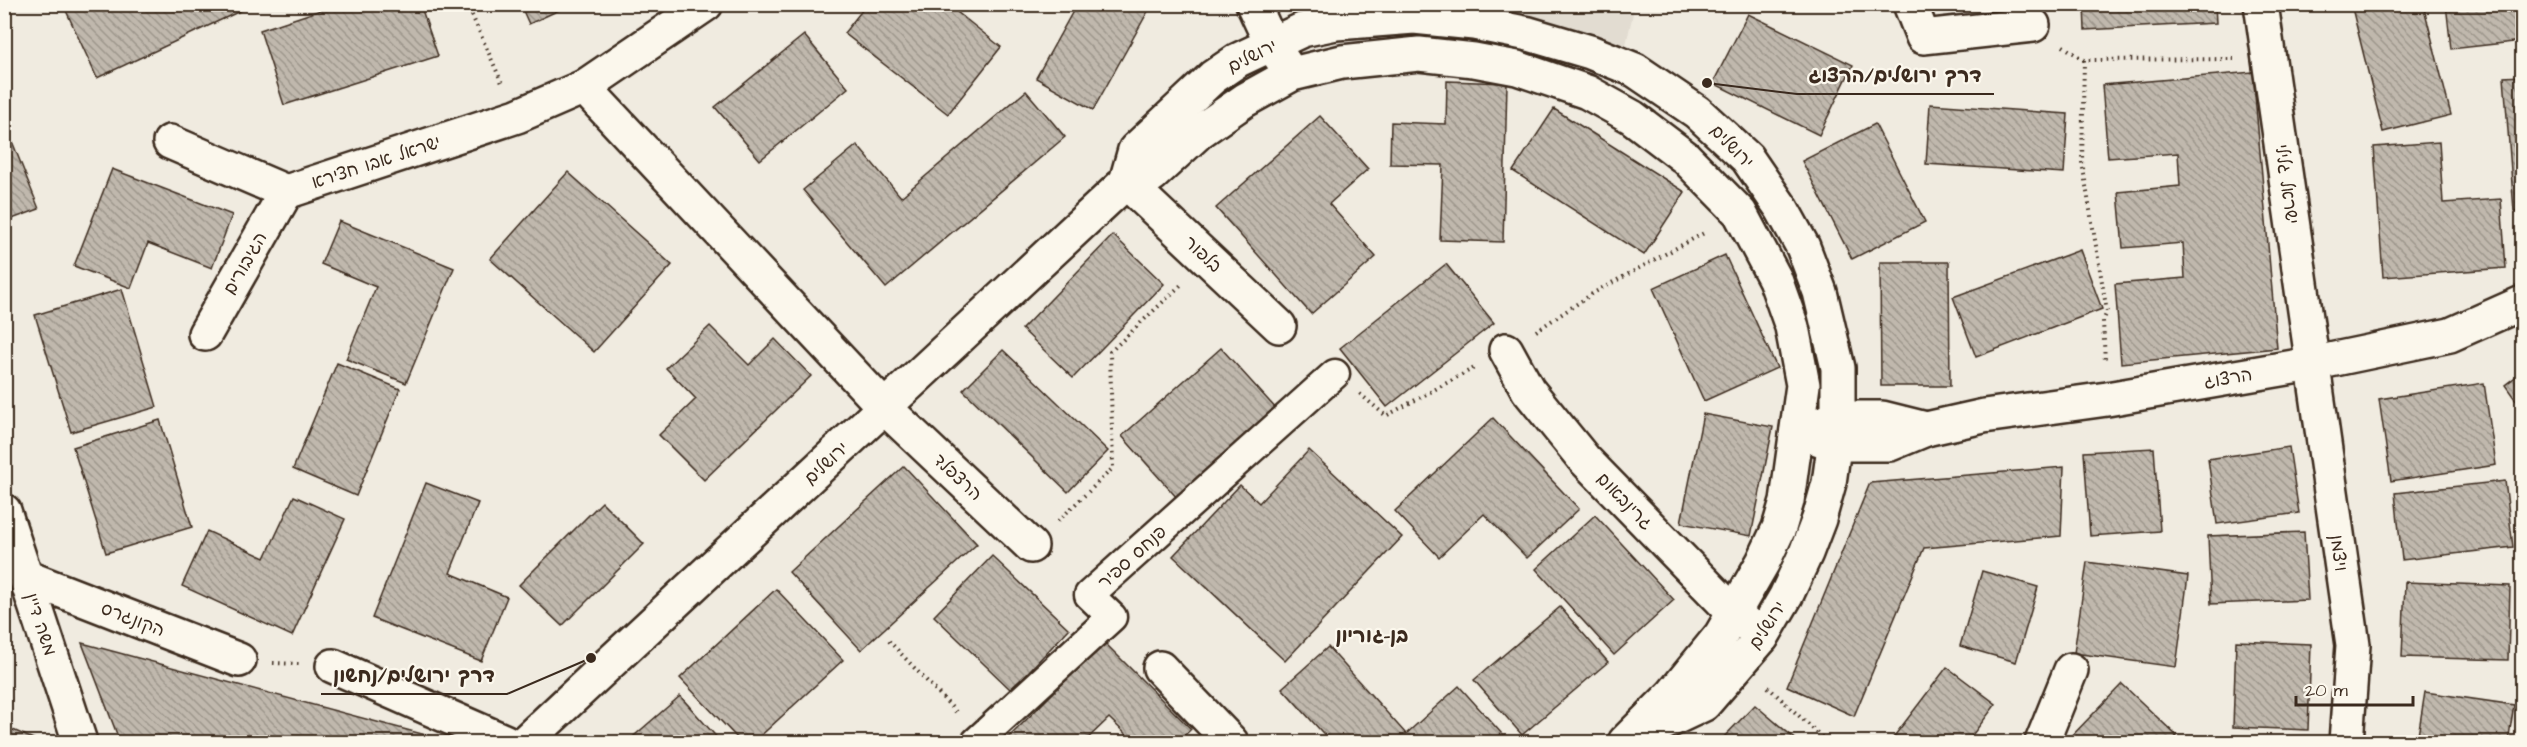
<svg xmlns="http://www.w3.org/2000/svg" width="2527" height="747" font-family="'Architects Daughter','Playpen Sans Hebrew',sans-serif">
<defs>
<pattern id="building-back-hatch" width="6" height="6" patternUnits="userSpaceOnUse" patternTransform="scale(1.5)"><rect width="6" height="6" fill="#c0b8ad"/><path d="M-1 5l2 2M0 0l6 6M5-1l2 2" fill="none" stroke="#9d968c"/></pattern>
</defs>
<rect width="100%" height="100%" fill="#f0ebe0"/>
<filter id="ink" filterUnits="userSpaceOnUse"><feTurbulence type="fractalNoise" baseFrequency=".0167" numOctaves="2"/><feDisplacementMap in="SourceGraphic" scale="12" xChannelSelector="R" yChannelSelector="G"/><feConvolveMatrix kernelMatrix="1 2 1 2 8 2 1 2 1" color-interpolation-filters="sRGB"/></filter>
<g filter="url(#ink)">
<polygon fill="#e2dcd1" points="1436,5 1635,5 1625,49"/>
<g fill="url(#building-back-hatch)" stroke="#3b2a1e" stroke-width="1.5">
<polygon points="63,4 255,4 97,78"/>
<polygon points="339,4 420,4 438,56 284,105 260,30"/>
<polygon points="520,4 572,4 529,24"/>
<polygon points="867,4 947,4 1001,47 948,114 844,33"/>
<polygon points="1077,4 1152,4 1093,110 1036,78"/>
<polygon points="1711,4 1778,4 1777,8"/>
<polygon points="2084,4 2215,4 2216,23 2085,30"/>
<polygon points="2351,4 2423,4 2451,115 2383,132"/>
<polygon points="2446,4 2522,4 2522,41 2451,49"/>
<polygon points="1748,14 1853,65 1819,135 1713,83"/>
<polygon points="804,35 848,88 760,160 715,107"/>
<polygon points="2253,72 2277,348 2121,363 2115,284 2185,278 2183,243 2123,248 2118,192 2180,186 2178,153 2108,158 2102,85"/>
<polygon points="2522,76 2522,210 2514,211 2504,77"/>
<polygon points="1447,81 1507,83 1503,242 1440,240 1443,165 1390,164 1391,122 1446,124"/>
<polygon points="1026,91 1065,137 886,288 803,190 857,145 901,197"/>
<polygon points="1930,104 2068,114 2064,173 1926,164"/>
<polygon points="1554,109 1685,192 1644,255 1513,171"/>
<polygon points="1320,116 1368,169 1329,204 1376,257 1311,314 1216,208"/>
<polygon points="1875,124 1925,222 1852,259 1802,161"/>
<polygon points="10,136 39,209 4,222 4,139"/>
<polygon points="2439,142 2443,203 2501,199 2506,268 2383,277 2374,147"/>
<polygon points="112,169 232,215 212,268 148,243 131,288 74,266"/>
<polygon points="568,172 672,265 594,352 490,259"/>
<polygon points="339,221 454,268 406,383 346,359 376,287 321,264"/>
<polygon points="1113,235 1164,284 1073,378 1022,329"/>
<polygon points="2080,250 2102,309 1976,357 1953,297"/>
<polygon points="1725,255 1777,368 1704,401 1653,288"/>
<polygon points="1880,262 1949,262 1950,386 1881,386"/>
<polygon points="1446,264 1494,323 1387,407 1340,348"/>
<polygon points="122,289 157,407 71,432 35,315"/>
<polygon points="710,326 749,365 775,339 811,376 704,480 659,435 696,399 666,368"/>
<polygon points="1221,348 1278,411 1178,499 1122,436"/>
<polygon points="1003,350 1108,451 1068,492 963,390"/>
<polygon points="337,363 400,389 356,496 293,469"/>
<polygon points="2522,372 2522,409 2505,385"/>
<polygon points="2484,383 2496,465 2391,481 2379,399"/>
<polygon points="1703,414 1773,427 1751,536 1681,523"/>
<polygon points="1493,418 1579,509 1527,558 1484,514 1439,557 1395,511"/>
<polygon points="160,420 192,527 106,553 73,447"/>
<polygon points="2289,447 2299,513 2217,524 2208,459"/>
<polygon points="2154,448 2160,531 2090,536 2084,452"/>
<polygon points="1309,450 1402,537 1285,661 1173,556 1240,485 1259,503"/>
<polygon points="904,466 977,544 861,650 789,572"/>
<polygon points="2064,467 2061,536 1924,548 1854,716 1787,686 1870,483"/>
<polygon points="2505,481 2513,547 2402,560 2395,493"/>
<polygon points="426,483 478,503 450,573 507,597 481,661 372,618"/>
<polygon points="294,496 345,519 292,636 182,586 207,531 265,558"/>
<polygon points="602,502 644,544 562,626 519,585"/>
<polygon points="1595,515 1674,600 1614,655 1536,569"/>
<polygon points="2304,532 2308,600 2211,604 2208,536"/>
<polygon points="992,556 1069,629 1011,690 934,616"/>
<polygon points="2087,562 2188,576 2176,667 2074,653"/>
<polygon points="1982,571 2038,587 2016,662 1960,646"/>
<polygon points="2405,582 2510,586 2508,660 2402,657"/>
<polygon points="776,589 843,660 754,742 741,742 680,678"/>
<polygon points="1560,607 1608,662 1522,735 1474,680"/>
<polygon points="2236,641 2311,644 2308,730 2233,727"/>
<polygon points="1104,642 1191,729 1178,742 1134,742 1109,718 1084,742 1004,742"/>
<polygon points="82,643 437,738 430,742 120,742"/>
<polygon points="1328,647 1406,734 1459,686 1502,734 1493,742 1331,742 1282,688"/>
<polygon points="1947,667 1996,704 1967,742 1897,742 1892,739"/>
<polygon points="2122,684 2177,736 2170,742 2066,742"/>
<polygon points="2425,692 2514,705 2508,742 2417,742"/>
<polygon points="680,696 721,742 627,742"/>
<polygon points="1755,705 1799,742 1719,742"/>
<polygon points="4,726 40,742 4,742"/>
</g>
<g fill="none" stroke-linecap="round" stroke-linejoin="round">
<g stroke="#3b2a1e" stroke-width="33">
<polyline id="pedestrian" points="976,742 1112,617 1089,595 1335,374"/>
</g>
<g stroke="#3b2a1e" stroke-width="38">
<g id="minor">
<polyline points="1910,4 1923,37 2033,25"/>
<polyline points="2261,4 2353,645 2346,742"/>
<polyline points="584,87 885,408 1031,546"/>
<polyline points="170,142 286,192 517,116 584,87 706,4"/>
<polyline points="1126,182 1279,326"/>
<polyline points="205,334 286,192"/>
<polyline points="1506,350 1528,390 1584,459 1734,613 1762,637"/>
<polyline points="1811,427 1838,418 1882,418 1926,429"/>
<polyline points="1797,431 1834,444 1890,444 1926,429 1984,416 2107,399 2311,364 2450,335 2522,303"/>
<polyline points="26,577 239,660"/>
<polyline points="333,666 506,742"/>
<polyline points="1160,668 1231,742"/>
<polyline points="2042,742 2071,670"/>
</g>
</g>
<g stroke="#3b2a1e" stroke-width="38">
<g id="tertiary">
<polyline points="1253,4 1272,45 1285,64"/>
<polyline points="1126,182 1135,150 1213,77 1238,60 1302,30 1336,23 1414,17 1474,23 1529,34 1590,52 1635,70 1697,112 1747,158 1782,209 1803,247 1820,292 1838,368 1838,418 1829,483 1819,519 1806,553 1786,596 1762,637 1704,704 1649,730"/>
<polyline points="4,511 80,742"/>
<polyline points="525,742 1126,182 1152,175 1199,132 1245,100 1292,74 1342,62 1419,54 1474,60 1517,68 1587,92 1632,117 1686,158 1740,213 1775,279 1792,327 1803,385 1787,501 1779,528 1763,562 1721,635 1672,695 1625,742"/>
</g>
</g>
<g stroke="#3b2a1e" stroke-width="4" stroke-dasharray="1.5 4.5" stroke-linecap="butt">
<polyline points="467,4 502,83"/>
<polyline points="2063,46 2084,60 2234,59"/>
<polyline points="2084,60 2082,162 2107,312 2103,321 2105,362"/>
<polyline points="1536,331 1595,292 1706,232"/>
<polyline points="1360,394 1386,416 1476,367"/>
<polyline points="1058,521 1113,468 1110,352 1182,284"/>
<polyline points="889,641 958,714"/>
<polyline points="273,663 299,664"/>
<polyline points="1768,687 1827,742"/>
</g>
<use href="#pedestrian" stroke="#fbf7ec" stroke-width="28"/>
<use href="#minor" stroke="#fbf7ec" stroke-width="33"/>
<use href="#tertiary" stroke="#fbf7ec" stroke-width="33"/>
</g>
</g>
<g text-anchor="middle" stroke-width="4.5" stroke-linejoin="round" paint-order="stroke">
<g font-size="18" fill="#3b2a1e" stroke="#fbf7ec">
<text transform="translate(1252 56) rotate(-27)" y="6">ירושלים</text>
<text transform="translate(1732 146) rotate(46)" y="6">ירושלים</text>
<text transform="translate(376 162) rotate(-18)" y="6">ישראל אבו חצירא</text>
<text transform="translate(2287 184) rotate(82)" y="6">ישראל גלילי</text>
<text transform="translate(1203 254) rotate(43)" y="6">בלפור</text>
<text transform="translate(245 263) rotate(-60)" y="6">הגיבורים</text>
<text transform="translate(2228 378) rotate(-10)" y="6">הרצוג</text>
<text transform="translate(826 463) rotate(-43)" y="6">ירושלים</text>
<text transform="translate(958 477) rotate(43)" y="6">הרצפלד</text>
<text transform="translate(1625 501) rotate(46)" y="6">גרינבאום</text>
<text transform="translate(2339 553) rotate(82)" y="6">ויצמן</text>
<text transform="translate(1132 557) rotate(-42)" y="6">פנחס ספיר</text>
<text transform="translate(133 619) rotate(21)" y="6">הקונגרס</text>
<text transform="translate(41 624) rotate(72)" y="6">משה דיין</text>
<text transform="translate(1767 625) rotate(-57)" y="6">ירושלים</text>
</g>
<g font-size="20" font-weight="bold" fill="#3b2a1e" stroke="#fbf7ec">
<text x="1372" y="642">בן-גוריון</text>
</g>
</g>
<path fill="none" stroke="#3b2a1e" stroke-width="2" d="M1707 83L1797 94H1994M591 658L507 694H321"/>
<g fill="#3b2a1e" stroke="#fbf7ec" stroke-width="2">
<circle cx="1707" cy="83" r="6"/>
<circle cx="591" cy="658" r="6"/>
</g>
<g font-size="20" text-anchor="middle" font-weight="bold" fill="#3b2a1e" stroke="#fbf7ec" stroke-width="4.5" stroke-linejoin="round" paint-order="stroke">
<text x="1895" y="82">דרך ירושלים/הרצוג</text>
<text x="414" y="682">דרך ירושלים/נחשון</text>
</g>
<rect width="2527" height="747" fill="none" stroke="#fbf7ec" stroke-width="24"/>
<rect x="12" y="12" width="2503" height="723" fill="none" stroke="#3b2a1e" stroke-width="2" filter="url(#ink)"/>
<path d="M2296 696v9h117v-9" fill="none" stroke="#3b2a1e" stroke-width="3"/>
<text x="2305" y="696" font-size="18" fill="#3b2a1e" stroke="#fbf7ec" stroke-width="4.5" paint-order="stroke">20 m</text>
</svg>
